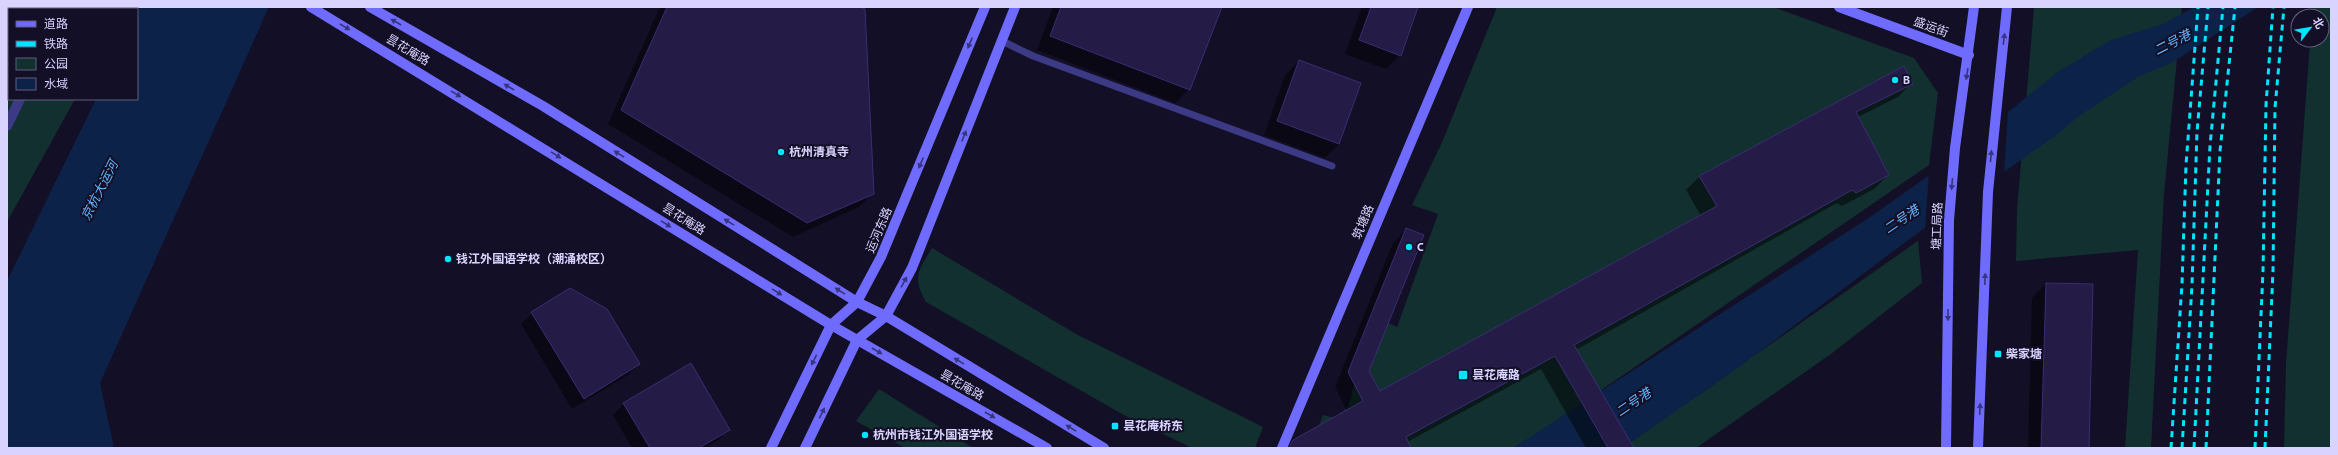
<svg xmlns="http://www.w3.org/2000/svg" width="2338" height="455" font-family="'PT Sans','Noto Sans SC',sans-serif">
<rect width="100%" height="100%" fill="#130f26"/>
<g fill="#12302f">
<polygon points="7,7 119,7 118,9 9,9 9,99 75,99 7,222"/>
<polygon points="1497,7 1773,7 1914,58 1938,93 1929,165 1517,448 1310,448 1323,415 1335,418 1348,407 1374,316 1397,327 1438,214 1412,205 1443,140"/>
<polygon points="2034,7 2182,7 2164,194 2151,448 2125,448 2138,250 2016,261 2017,210"/>
<polygon points="2313,7 2331,7 2331,448 2284,448 2286,364 2310,43 2310,40 2322,40 2322,16 2312,16"/>
<polygon points="1918,241 1922,283 1831,354 1696,448 1622,448"/>
<path d="M932,248L1076,334L1263,427L1255,448H1192L1122,414L926,302C912,277 918,271 932,248Z"/>
<polygon points="879,389 973,448 905,448 856,421"/>
</g>
<g fill="#0c2248">
<polygon points="140,7 269,7 100,383 114,448 7,448 7,281 96,99 137,99 137,14"/>
<polygon points="2194,7 2258,7 2173,62 2138,77 2079,116 2055,136 1919,232 1739,367 1623,448 1513,448 1870,217 1931,174 2059,71 2111,40 2163,24"/>
</g>
<polygon fill="#130f26" points="2008,110 2004,174 1925,230 1929,173"/>
<g fill="#0007">
<polygon points="660,7 857,7 873,193 859,207 793,237 608,124"/>
<polygon points="1053,7 1221,7 1189,89 1175,103 1037,50"/>
<polygon points="1362,7 1417,7 1400,55 1386,69 1345,54"/>
<polygon points="1299,61 1339,144 1325,158 1264,135 1285,75"/>
<polygon points="1912,83 1898,97 1858,117 1888,175 1874,189 1842,206 1837,203 1576,350 1632,448 1586,448 1541,369 1407,442 1410,448 1284,448 1294,438 1296,439 1347,411 1335,387 1393,243 1406,229 1368,371 1380,392 1701,216 1686,190 1700,176"/>
<polygon points="2046,284 2092,285 2088,448 2028,448 2032,298"/>
<polygon points="570,290 639,364 628,375 572,409 521,324 532,313"/>
<polygon points="690,364 729,429 718,440 705,448 632,448 613,415 624,404"/>
</g>
<g fill="#241b47" stroke="#3b2d73">
<polygon points="667,7 860,7 865,9 874,194 807,223 621,110"/>
<polygon points="1061,7 1222,7 1190,90 1050,36"/>
<polygon points="1371,7 1418,7 1401,56 1359,40"/>
<polygon points="1299,60 1361,83 1339,144 1277,121"/>
<polygon points="1904,66 1913,84 1856,112 1889,175 1856,193 1852,190 1574,345 1634,448 1608,448 1555,356 1406,437 1411,448 1289,448 1293,440 1363,401 1348,372 1406,228 1424,235 1369,371 1380,391 1717,206 1699,176"/>
<polygon points="2046,283 2093,284 2089,448 2041,448"/>
<polygon points="570,288 607,309 640,364 584,399 531,312"/>
<polygon points="691,363 730,430 699,448 650,448 623,403"/>
</g>
<g fill="none" stroke-linecap="round" stroke-linejoin="round">
<polyline stroke="#3d3a85" stroke-width="7" points="1002,41 1033,56 1332,166"/>
<g stroke="#3d3a85" stroke-width="10">
<polyline points="63,9 64,7"/>
<polyline points="7,126 20,99"/>
</g>
<g stroke="#6f6bff" stroke-width="10">
<polyline points="311,7 831,325 1047,448"/>
<polyline points="370,7 543,106 857,302 886,316 1104,448"/>
<polyline points="1839,7 1969,55"/>
<polyline points="771,448 831,325 857,302 881,257 985,7"/>
<polyline points="805,448 857,340 886,316 912,268 1015,7"/>
<polyline points="1282,448 1468,7"/>
<polyline points="1946,448 1949,220 1955,148 1974,7"/>
<polyline points="1978,448 1988,192 2007,7"/>
</g>
<g stroke="#00e5ff" stroke-width="3" stroke-dasharray="6 5" stroke-linecap="butt">
<polyline points="2171,448 2182,284 2186,165 2198,7"/>
<polyline points="2182,448 2192,285 2197,132 2208,7"/>
<polyline points="2194,448 2210,146 2223,7"/>
<polyline points="2206,448 2220,151 2235,7"/>
<polyline points="2255,448 2263,271 2266,105 2273,7"/>
<polyline points="2265,448 2273,271 2275,108 2284,7"/>
</g>
</g>
<defs><path id="oneway-solid" d="M-6-.8H1V-3.2L6.5 0L1 3.2V.8H-6Z"/></defs>
<g fill="#38347d">
<use href="#oneway-solid" transform="translate(396 22) rotate(-150)"/>
<use href="#oneway-solid" transform="translate(345 27) rotate(31)"/>
<use href="#oneway-solid" transform="translate(2004 39) rotate(-83)"/>
<use href="#oneway-solid" transform="translate(970 43) rotate(113)"/>
<use href="#oneway-solid" transform="translate(1967 74) rotate(99)"/>
<use href="#oneway-solid" transform="translate(509 87) rotate(-150)"/>
<use href="#oneway-solid" transform="translate(456 94) rotate(31)"/>
<use href="#oneway-solid" transform="translate(964 136) rotate(-68)"/>
<use href="#oneway-solid" transform="translate(619 154) rotate(-148)"/>
<use href="#oneway-solid" transform="translate(556 155) rotate(32)"/>
<use href="#oneway-solid" transform="translate(1991 156) rotate(-85)"/>
<use href="#oneway-solid" transform="translate(921 163) rotate(113)"/>
<use href="#oneway-solid" transform="translate(1952 184) rotate(95)"/>
<use href="#oneway-solid" transform="translate(729 222) rotate(-148)"/>
<use href="#oneway-solid" transform="translate(666 224) rotate(32)"/>
<use href="#oneway-solid" transform="translate(1985 279) rotate(-88)"/>
<use href="#oneway-solid" transform="translate(904 282) rotate(-62)"/>
<use href="#oneway-solid" transform="translate(840 291) rotate(-148)"/>
<use href="#oneway-solid" transform="translate(777 292) rotate(32)"/>
<use href="#oneway-solid" transform="translate(1948 315) rotate(90)"/>
<use href="#oneway-solid" transform="translate(877 351) rotate(30)"/>
<use href="#oneway-solid" transform="translate(814 360) rotate(116)"/>
<use href="#oneway-solid" transform="translate(959 361) rotate(-149)"/>
<use href="#oneway-solid" transform="translate(1980 409) rotate(-87)"/>
<use href="#oneway-solid" transform="translate(822 413) rotate(-64)"/>
<use href="#oneway-solid" transform="translate(990 415) rotate(30)"/>
<use href="#oneway-solid" transform="translate(1071 428) rotate(-149)"/>
</g>
<g fill="#00e5ff" stroke="#130f26" stroke-width="1.5">
<circle cx="1895" cy="80" r="4"/>
<circle cx="781" cy="152" r="4"/>
<circle cx="1409" cy="247" r="4"/>
<circle cx="448" cy="259" r="4"/>
<rect x="1994" y="350" width="8" height="8" rx="2"/>
<rect x="1458" y="370" width="10" height="10" rx="2"/>
<rect x="1111" y="422" width="8" height="8" rx="2"/>
<circle cx="865" cy="435" r="4"/>
</g>
<g text-anchor="middle" stroke-width="4" stroke-linejoin="round" paint-order="stroke">
<g font-size="12" fill="#d9d4ff" stroke="#130f26">
<text transform="translate(1931 27) rotate(20)" y="4">盛运街</text>
<text transform="translate(408 50) rotate(31)" y="4">昙花庵路</text>
<text transform="translate(684 219) rotate(32)" y="4">昙花庵路</text>
<text transform="translate(1363 222) rotate(-67)" y="4">筑塘路</text>
<text transform="translate(1937 226) rotate(-88)" y="4">塘工局路</text>
<text transform="translate(879 230) rotate(-67)" y="4">运河东路</text>
<text transform="translate(962 385) rotate(30)" y="4">昙花庵路</text>
</g>
<g font-size="12" font-weight="bold" fill="#d9d4ff" stroke="#130f26" text-anchor="start">
<text x="1903" y="84">B</text>
<text x="789" y="156">杭州清真寺</text>
<text x="1417" y="251">C</text>
<text x="456" y="263">钱江外国语学校（潮涌校区）</text>
<text x="2006" y="358">柴家塘</text>
<text x="1472" y="379">昙花庵路</text>
<text x="1123" y="430">昙花庵桥东</text>
<text x="873" y="439">杭州市钱江外国语学校</text>
</g>
<g font-size="13" font-style="italic" fill="#62b6ff" stroke="#130f26">
<text transform="translate(2172 42) rotate(-27)" y="5">二号港</text>
<text transform="translate(99 190) rotate(-63)" y="5">京杭大运河</text>
<text transform="translate(1901 219) rotate(-34)" y="5">二号港</text>
<text transform="translate(1633 402) rotate(-34)" y="5">二号港</text>
</g>
</g>
<rect width="2338" height="455" fill="none" stroke="#d9d4ff" stroke-width="16"/>
<rect x="8" y="8" width="130" height="92" fill="#130f26" stroke="#625e7d"/>
<rect x="16" y="21" width="20" height="6" fill="#6f6bff" stroke="#625e7d"/>
<text x="44" y="28" font-size="12" fill="#d9d4ff">道路</text>
<rect x="16" y="41" width="20" height="6" fill="#00e5ff" stroke="#625e7d"/>
<text x="44" y="48" font-size="12" fill="#d9d4ff">铁路</text>
<rect x="16" y="58" width="20" height="12" fill="#12302f" stroke="#625e7d"/>
<text x="44" y="68" font-size="12" fill="#d9d4ff">公园</text>
<rect x="16" y="78" width="20" height="12" fill="#0c2248" stroke="#625e7d"/>
<text x="44" y="88" font-size="12" fill="#d9d4ff">水域</text>
<g transform="translate(2310 28) rotate(59)"><circle r="19" fill="#130f26" stroke="#625e7d"/>
<path d="M0-3L7 15L0 10L-7 15Z" fill="#00e5ff"/>
<text y="-6" font-size="11" font-weight="bold" text-anchor="middle" fill="#d9d4ff">北</text>
</g>
</svg>
